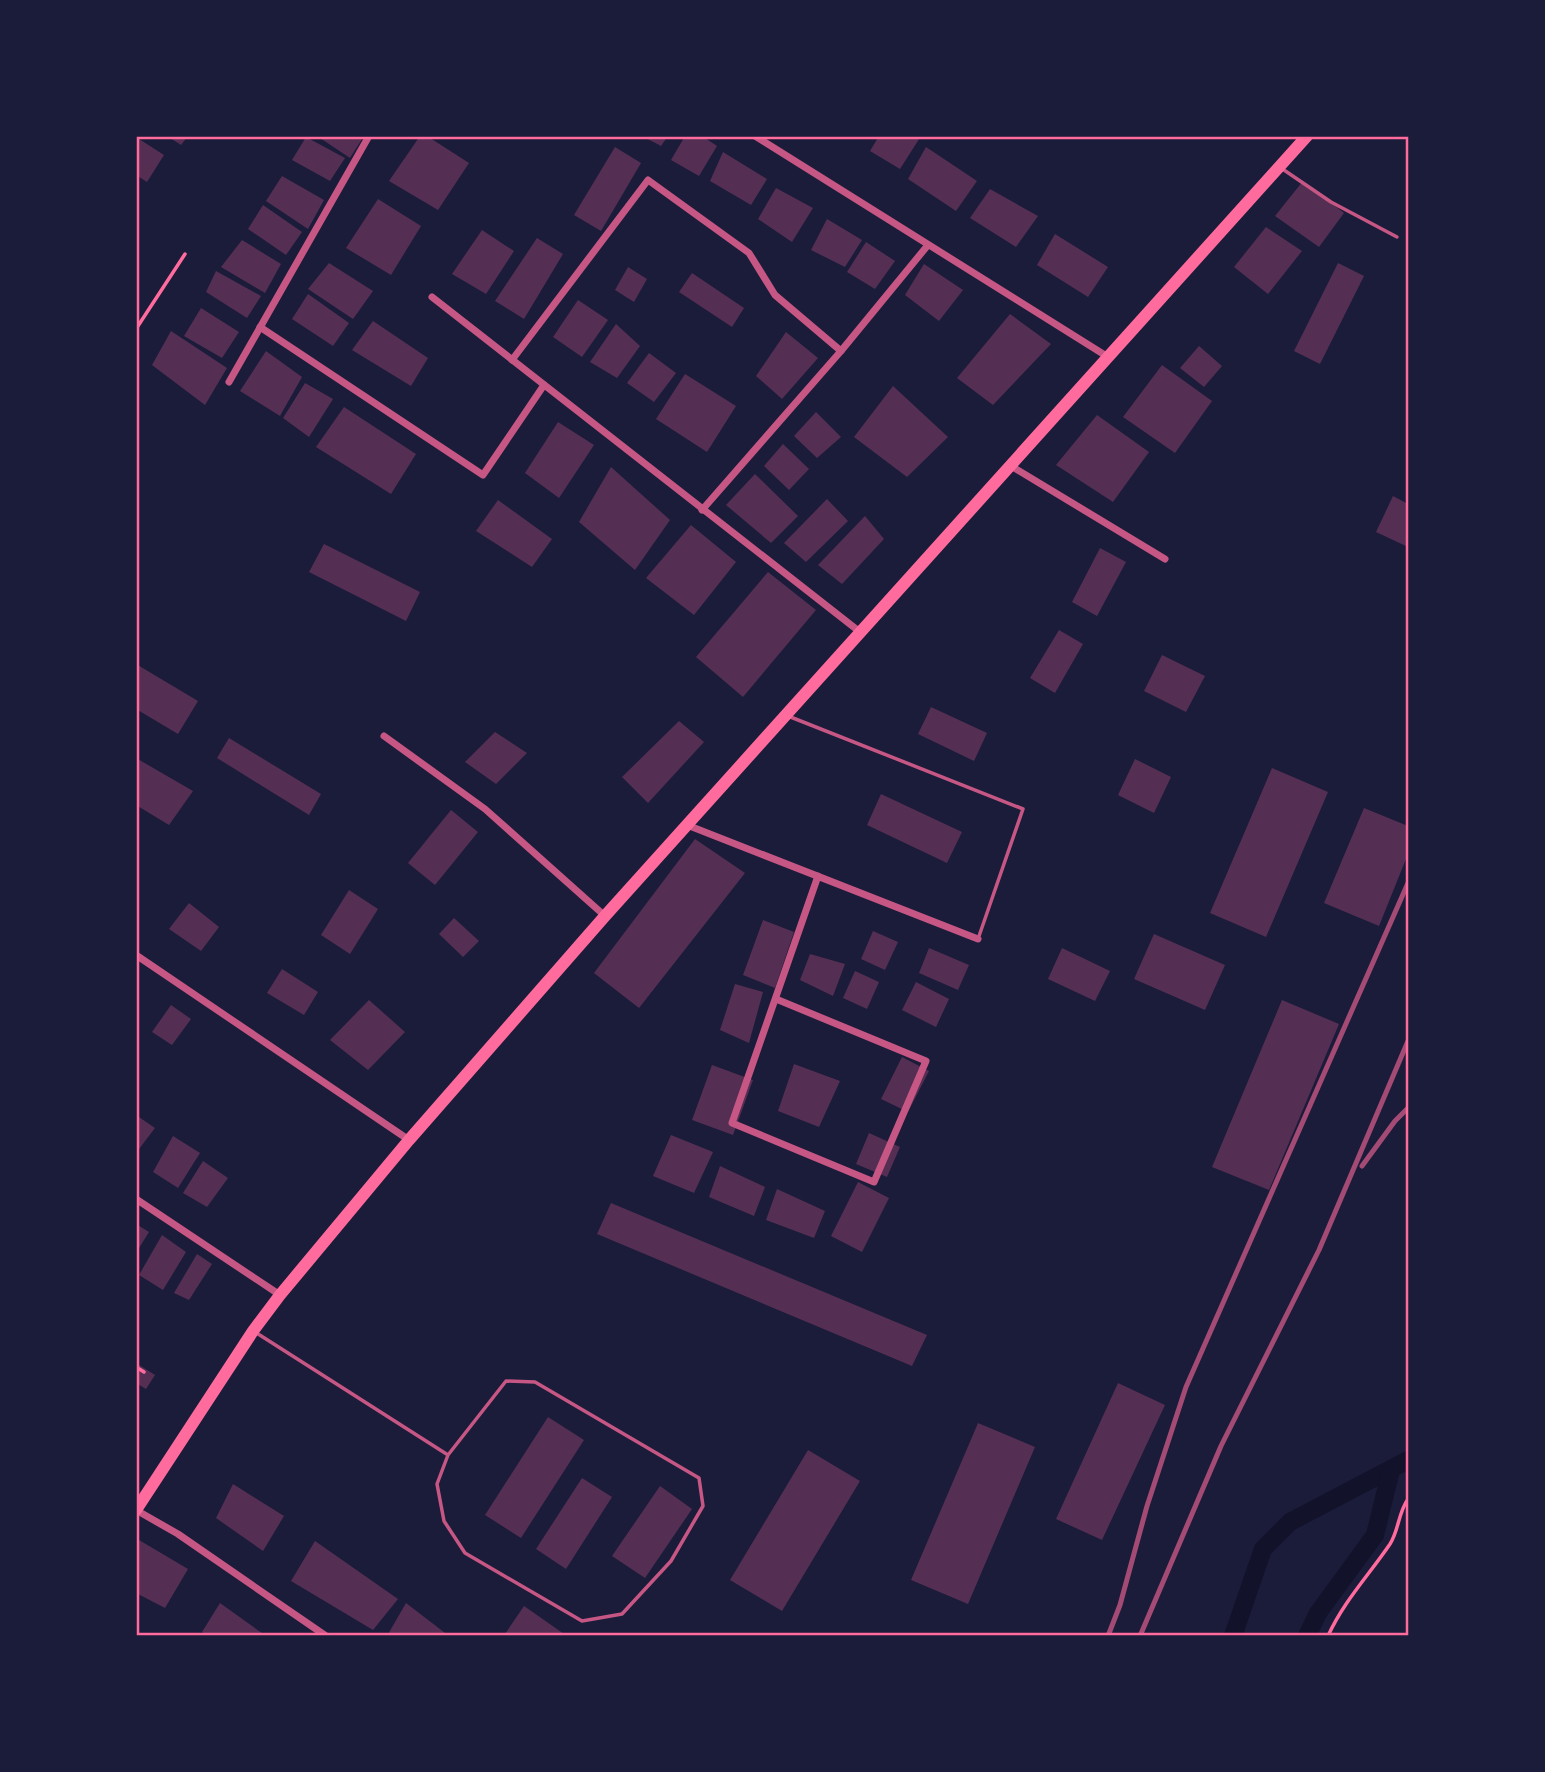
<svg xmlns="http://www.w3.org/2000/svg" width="1545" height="1772" font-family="Barlow,sans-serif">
<rect width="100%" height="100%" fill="#1b1b3a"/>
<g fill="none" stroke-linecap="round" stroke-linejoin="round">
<g stroke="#12122b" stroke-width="18">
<polyline points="1233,1636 1263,1549 1290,1522 1408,1460"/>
<polyline points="1307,1636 1318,1613 1375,1535 1391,1470"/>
</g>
</g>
<g fill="#542f53">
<polygon points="167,136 188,136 181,145"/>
<polygon points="317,136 364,136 350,158"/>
<polygon points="420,136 427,136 469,163 438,210 389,181"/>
<polygon points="642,136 668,136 661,146"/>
<polygon points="685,136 702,136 717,146 699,176 671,160"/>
<polygon points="879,136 921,136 900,169 870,151"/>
<polygon points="136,137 164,155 147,182 136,175"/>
<polygon points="306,137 345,158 330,181 292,160"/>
<polygon points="615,147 641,163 601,231 574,215"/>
<polygon points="926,147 977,181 956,211 908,179"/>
<polygon points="723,152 767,179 751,205 710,181"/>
<polygon points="282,176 324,200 308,229 266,201"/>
<polygon points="1303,181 1344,213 1319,247 1275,216"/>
<polygon points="776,188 813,208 792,242 758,219"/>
<polygon points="990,189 1038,216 1016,247 970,218"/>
<polygon points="378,199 421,226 391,275 346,248"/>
<polygon points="263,205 302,232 286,255 248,229"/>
<polygon points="827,219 862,240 845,267 811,250"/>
<polygon points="1266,227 1302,251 1268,294 1234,267"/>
<polygon points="482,230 514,251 486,294 452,274"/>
<polygon points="1055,234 1108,267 1088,297 1037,265"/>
<polygon points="537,238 563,254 524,319 495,301"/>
<polygon points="242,240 281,264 265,293 221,267"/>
<polygon points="866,242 895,261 875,289 847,272"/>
<polygon points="329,263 373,291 353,319 308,289"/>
<polygon points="1338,263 1364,276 1320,364 1294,351"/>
<polygon points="924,264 963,290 939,321 905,295"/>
<polygon points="628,267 647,279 634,302 615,290"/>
<polygon points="216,271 261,296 247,318 206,292"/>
<polygon points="692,273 744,308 732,327 679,292"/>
<polygon points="308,294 349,323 333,346 292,319"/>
<polygon points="578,300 608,320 582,357 553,337"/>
<polygon points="201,308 239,332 222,358 184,336"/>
<polygon points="1010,314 1051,344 993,405 957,378"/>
<polygon points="373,321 428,358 411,386 352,350"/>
<polygon points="616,324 640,346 617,378 590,362"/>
<polygon points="171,331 227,368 205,405 152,365"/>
<polygon points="786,332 818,358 782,399 756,376"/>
<polygon points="1199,346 1222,366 1204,387 1180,368"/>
<polygon points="266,351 302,377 280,416 240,391"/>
<polygon points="649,353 676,373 654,402 627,383"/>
<polygon points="1162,365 1212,401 1175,453 1123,417"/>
<polygon points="685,374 736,406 707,452 656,419"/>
<polygon points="305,383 333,399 309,437 283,418"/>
<polygon points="893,386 948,437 907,477 854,437"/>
<polygon points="344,407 416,454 391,494 316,447"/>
<polygon points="816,412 841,437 817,458 794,436"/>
<polygon points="1097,415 1149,452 1113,502 1056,465"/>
<polygon points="558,422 594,445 559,498 525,473"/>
<polygon points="783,444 809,469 789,490 764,466"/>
<polygon points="611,467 670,520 635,570 579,522"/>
<polygon points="755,474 798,516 771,543 726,505"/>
<polygon points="1393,496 1408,504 1408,547 1376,532"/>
<polygon points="827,499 848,521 806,562 784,543"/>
<polygon points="498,500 552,539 532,567 476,531"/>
<polygon points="865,516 884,539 842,584 818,565"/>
<polygon points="691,525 736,562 694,615 646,578"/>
<polygon points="324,544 420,592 406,621 309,572"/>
<polygon points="1100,548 1126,562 1097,616 1072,602"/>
<polygon points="768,572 816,610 743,697 696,657"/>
<polygon points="1059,630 1083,644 1055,693 1030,678"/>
<polygon points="1162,655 1205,676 1186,712 1144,691"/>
<polygon points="136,664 198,701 178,734 136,709"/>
<polygon points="931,707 987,733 974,761 918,734"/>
<polygon points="679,721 704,742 648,803 622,777"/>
<polygon points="495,732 527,753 496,784 465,762"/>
<polygon points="229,738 321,794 309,815 217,758"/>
<polygon points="136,758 193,791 169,825 136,805"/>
<polygon points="1135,759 1171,777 1154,813 1118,795"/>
<polygon points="1272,768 1328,792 1266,937 1210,913"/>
<polygon points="881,794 962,832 947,863 867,825"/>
<polygon points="1364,808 1408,826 1408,854 1379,926 1324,903"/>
<polygon points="451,810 478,832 435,885 408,863"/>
<polygon points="695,839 745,873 639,1008 594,973"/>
<polygon points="349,890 378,909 350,954 321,935"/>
<polygon points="189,903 219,927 201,951 169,929"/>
<polygon points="454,918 479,941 463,957 439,934"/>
<polygon points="763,920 794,932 775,988 743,975"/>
<polygon points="873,931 898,942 885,970 861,959"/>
<polygon points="1154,934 1225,965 1205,1010 1134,979"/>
<polygon points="929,948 969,965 958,990 919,973"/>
<polygon points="1062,948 1110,971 1095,1001 1048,979"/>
<polygon points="810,954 845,964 833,996 800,980"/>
<polygon points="282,969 318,992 304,1015 267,993"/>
<polygon points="855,971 879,982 867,1009 843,998"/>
<polygon points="916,982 949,999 936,1027 902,1010"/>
<polygon points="735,984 763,992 749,1043 720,1030"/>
<polygon points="369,1000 405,1032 368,1070 330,1040"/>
<polygon points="1282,1000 1339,1024 1269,1190 1212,1167"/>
<polygon points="171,1005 191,1019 172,1045 152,1032"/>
<polygon points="902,1057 929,1071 908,1112 881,1099"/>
<polygon points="794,1064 840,1081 819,1127 778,1111"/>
<polygon points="712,1065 753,1080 733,1135 692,1120"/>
<polygon points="136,1115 155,1128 136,1153"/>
<polygon points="869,1133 900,1147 887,1177 856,1164"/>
<polygon points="671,1135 713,1152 694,1193 653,1176"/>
<polygon points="173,1136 200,1153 178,1188 153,1172"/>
<polygon points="203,1161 228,1178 207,1207 183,1193"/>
<polygon points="720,1166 765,1187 754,1216 709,1197"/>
<polygon points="858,1182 889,1198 862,1252 831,1236"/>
<polygon points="777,1189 825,1211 814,1238 766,1220"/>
<polygon points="611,1203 927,1335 912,1366 597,1234"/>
<polygon points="136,1224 149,1232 136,1253"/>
<polygon points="162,1235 186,1252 163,1290 139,1275"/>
<polygon points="197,1254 212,1264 189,1300 174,1293"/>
<polygon points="136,1363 155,1375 146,1389 136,1383"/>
<polygon points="1118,1383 1165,1405 1102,1540 1056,1519"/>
<polygon points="548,1417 584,1440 521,1538 485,1515"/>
<polygon points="978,1423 1035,1447 968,1604 911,1580"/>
<polygon points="808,1450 860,1481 782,1611 730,1580"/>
<polygon points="582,1478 612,1497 566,1569 536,1549"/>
<polygon points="233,1484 284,1516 263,1551 216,1518"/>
<polygon points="660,1486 692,1509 645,1578 612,1556"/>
<polygon points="139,1540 188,1569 165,1608 136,1593 136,1545"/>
<polygon points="315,1541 398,1599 373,1630 291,1581"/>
<polygon points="220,1603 266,1636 208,1636 202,1632"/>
<polygon points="406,1603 449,1636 387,1636"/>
<polygon points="524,1606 567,1636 505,1634"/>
</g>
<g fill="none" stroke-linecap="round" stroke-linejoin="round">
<g stroke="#ff6b9d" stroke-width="3.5">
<polyline points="136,329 185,254"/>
<polyline points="136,1367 144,1372"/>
<path d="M1328,1636C1344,1601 1369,1575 1390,1544C1399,1530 1398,1513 1408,1499"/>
</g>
<g stroke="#c65784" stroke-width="3.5">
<polyline points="1281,168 1331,202 1397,237"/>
<polyline points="788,716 1023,809 978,939"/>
<polyline points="255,1332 448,1455 437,1484 444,1521 465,1553 582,1621 622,1614 671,1561 703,1506 699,1478 535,1382 506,1381 448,1455"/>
</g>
<g stroke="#c65784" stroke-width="7">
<polyline points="755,136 1108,357"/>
<polyline points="432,297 860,632"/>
<polyline points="260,327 483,475 544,385"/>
<polyline points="512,360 648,180 749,253 775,295 841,351"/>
<polyline points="229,382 369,136"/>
<polyline points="1011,466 1165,559"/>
<polyline points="702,510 841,351 928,245"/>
<polyline points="384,736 485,809 605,916"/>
<polyline points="687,825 978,939"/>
<polyline points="136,955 409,1140"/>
<polyline points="776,999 926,1061 874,1182 732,1123 818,876"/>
<polyline points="136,1199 280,1295"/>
<polyline points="136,1510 178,1534 326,1636"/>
</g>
<polyline stroke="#ff6b9d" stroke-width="12" points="136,1510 253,1331 280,1295 409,1140 605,916 1307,136"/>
<g stroke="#a44b75" stroke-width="5">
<polyline points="1362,1166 1395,1121 1408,1108"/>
<polyline points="1108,1636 1120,1605 1147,1506 1186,1387 1408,883"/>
<polyline points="1140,1636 1221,1446 1319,1250 1408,1041"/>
</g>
</g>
<rect width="1545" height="1772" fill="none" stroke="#1b1b3a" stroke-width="276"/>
<rect x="138" y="138" width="1269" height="1496" fill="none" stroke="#ff6b9d" stroke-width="2.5"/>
</svg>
